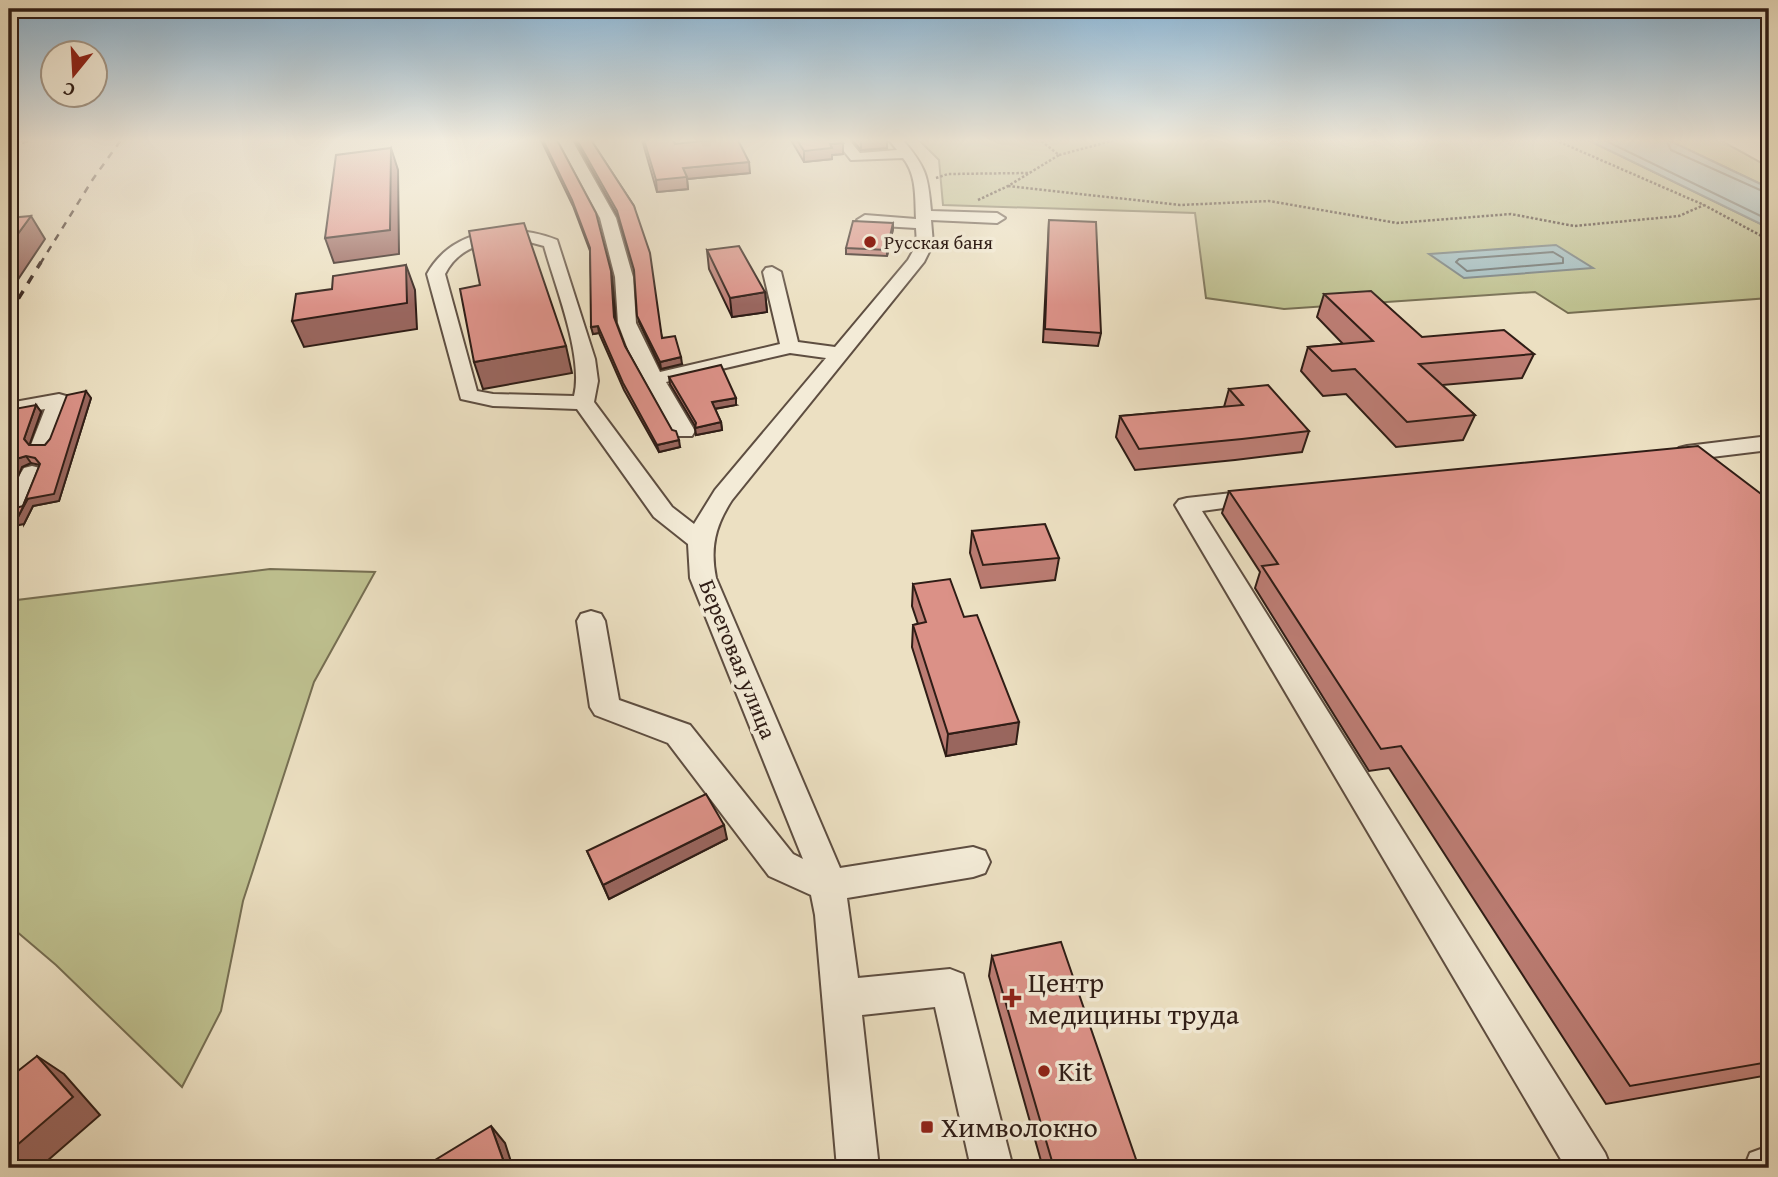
<svg xmlns="http://www.w3.org/2000/svg" width="1778" height="1177" font-family="'Gentium Book Plus',serif">
<rect width="100%" height="100%" fill="#ece0c2"/>
<filter id="stains"><feTurbulence type="fractalNoise" baseFrequency=".00286" numOctaves="4"/><feColorMatrix values="0 0 0 0 .2 0 0 0 0 .09 0 0 0 0 .02 0 0 0 .5 -.17"/></filter>
<radialGradient id="worn" r=".72"><stop offset=".6" stop-color="#630" stop-opacity="0"/><stop offset="1" stop-color="#630" stop-opacity=".3"/></radialGradient>
<g fill="#bec08f" stroke="#766e52" stroke-width="2">
<polygon points="919,140 1588,140 1769,228 1769,298 1568,313 1535,292 1284,309 1206,298 1195,213 943,205 939,160"/>
<polygon points="1668,140 1720,140 1769,167 1769,188"/>
<polygon points="270,569 375,572 314,682 243,901 221,1011 182,1087 56,965 9,925 9,601"/>
</g>
<g fill="#9ebabe" stroke="#727b7b" stroke-width="2">
<polygon points="1588,140 1668,140 1769,188 1769,228"/>
<polygon points="1556,245 1593,268 1464,278 1429,254"/>
</g>
<g fill="none" stroke-linecap="round" stroke-linejoin="round">
<g stroke="#666c6a" stroke-width="2">
<polyline points="1604,140 1769,220"/>
<polyline points="1666,140 1671,150 1769,194"/>
<polygon points="1553,252 1563,258 1563,263 1467,271 1456,262 1459,259"/>
</g>
<g stroke="#5e4e41" stroke-width="4">
<g id="minor">
<path d="M558,140H572L616,218L633,277L636,323L660,372L780,344L763,272L766,268L772,267L781,272L798,342L835,347L908,260L917,244L916,228L865,225L857,220L865,215L916,219C915,198 917,175 903,158L851,160L835,140H849L860,153L897,150L889,140H903C926,168 928,175 931,211L997,213L1005,218L997,223L931,220L933,244L924,262L732,500C715,526 710,548 716,578L840,868L973,847L985,851L990,862L985,873L973,877L847,898L858,978L950,969L963,974L1013,1168H971L935,1007L862,1015L879,1168H837L815,915L811,895L769,876L668,743L595,715L590,707L577,621L581,614L591,611L601,614L605,621L619,700L690,725L793,854L803,859L690,578L688,544L654,517L577,409L493,406L461,399L427,274C452,228 512,222 557,240L595,359L598,381L594,402L672,507L694,524L715,490L826,358L790,353L666,382L695,431L692,436H676L629,352L618,323L615,277L600,218ZM504,240H522L544,246C555,286 584,357 574,396L493,394L477,391L445,274C457,250 479,243 504,240Z"/>
<polygon points="59,394 66,396 69,400 53,445 50,450 34,450 31,445 45,409 9,415 9,403"/>
<polygon points="1769,436 1769,450 1687,460 1679,458 1676,453 1679,448 1687,446"/>
<path d="M32,466L40,468L43,473L26,512L9,516C9,499 14,483 24,468Z"/>
<polygon points="1259,490 1267,492 1271,497 1267,502 1202,511 1605,1153 1611,1168 1566,1168 1175,505 1179,500 1187,498"/>
<polygon points="1769,1146 1769,1168 1744,1168 1750,1153"/>
</g>
</g>
<g stroke="#2f1d16" stroke-width="2.5" stroke-dasharray="2.5 2" stroke-linecap="butt">
<polyline points="1555,140 1704,205 1769,240"/>
<polyline points="9,146 23,140"/>
<polyline points="1059,155 1115,140"/>
<polyline points="936,178 948,174 1028,173"/>
<polyline points="1008,186 1180,205 1269,201 1397,223 1511,214 1574,226 1679,216 1704,205"/>
<polyline points="978,200 1008,186 1059,155 1040,140"/>
</g>
<use href="#minor" fill="#f3ebd7" fill-rule="evenodd"/>
<g stroke="#2f1d16" stroke-width="2.5" stroke-dasharray="7 7" stroke-linecap="butt">
<polyline points="9,148 30,140"/>
<polyline points="40,264 93,179 121,140"/>
</g>
<polyline stroke="#2f1d16" stroke-width="3.5" stroke-dasharray="9 9" stroke-linecap="butt" points="9,314 41,262"/>
</g>
<g fill="#bc7d74" stroke="#2f1d16" stroke-width="2">
<polygon points="541,140 557,140 612,277 615,320 625,346 680,447 659,452 624,390 599,333 593,334 590,251 573,206"/>
<polygon points="575,140 591,140 634,206 662,338 682,364 661,369 639,322 635,273 618,217"/>
<polygon points="642,140 673,140 675,144 750,173 687,179 688,189 657,192"/>
<polygon points="791,140 840,140 843,143 843,154 832,155 832,159 804,162"/>
<polygon points="852,140 887,140 887,148 861,150"/>
<polygon points="1049,220 1101,333 1098,346 1043,342"/>
<polygon points="893,223 893,229 887,256 846,254 846,248"/>
<polygon points="707,250 765,292 767,312 732,317 709,269"/>
<polygon points="1324,294 1422,337 1534,354 1522,378 1442,385 1475,415 1463,440 1396,447 1346,394 1323,396 1301,371 1308,347 1343,344 1317,317"/>
<polygon points="669,377 736,405 715,409 721,422 722,430 696,435 695,426 670,384"/>
<polygon points="1229,389 1309,431 1302,452 1235,460 1135,470 1116,437 1120,416 1224,407"/>
<polygon points="91,398 59,501 33,506 24,524 23,506 40,465 31,463 22,467 36,405 41,412 29,445 45,445"/>
<polygon points="1229,491 1769,500 1769,1075 1606,1104 1389,768 1369,771 1255,588 1260,572 1222,513"/>
<polygon points="972,531 1059,558 1055,580 981,588 970,553"/>
<polygon points="913,584 964,617 1016,744 946,756 912,647 913,625 918,624 912,606"/>
<polygon points="727,839 609,899 587,851"/>
<polygon points="992,956 1139,1168 1043,1168 989,976"/>
</g>
<g fill="#99665e" stroke="#2f1d16" stroke-width="2">
<polygon points="861,140 887,140 887,148 861,150"/>
<polygon points="843,143 843,154 832,155 832,159 804,162 804,151 830,144"/>
<polygon points="391,148 398,170 399,254 334,263 325,238"/>
<polygon points="749,162 750,173 687,179 688,189 657,192 656,180 683,168"/>
<polygon points="31,216 45,239 9,293 9,246"/>
<polygon points="893,223 893,229 887,256 887,250"/>
<polygon points="406,265 415,290 417,329 304,347 292,321"/>
<polygon points="611,271 612,277 616,324 614,317"/>
<polygon points="765,292 767,312 732,317 730,298"/>
<polygon points="598,326 599,333 593,334 591,327"/>
<polygon points="566,346 572,373 483,389 474,362"/>
<polygon points="681,357 682,364 661,369 660,362"/>
<polygon points="86,391 91,398 59,501 33,506 24,524 9,527 9,519 18,517"/>
<polygon points="736,398 736,405 713,409 712,402"/>
<polygon points="36,405 41,412 29,446 24,439"/>
<polygon points="721,422 722,430 696,435 695,428"/>
<polygon points="679,440 680,447 659,452 657,445"/>
<polygon points="26,456 31,463 22,467 9,500 9,478 16,459"/>
<polygon points="1019,722 1016,744 946,756 948,734"/>
<polygon points="724,825 727,839 609,899 603,885"/>
<polygon points="37,1056 64,1074 100,1115 39,1168 9,1168 9,1152"/>
<polygon points="491,1126 505,1143 513,1168 506,1168"/>
</g>
<g fill="#db9187" stroke="#2f1d16" stroke-width="2">
<polygon points="543,140 557,140 596,213 611,271 614,317 625,346 672,430 676,431 679,440 657,445 623,383 598,326 591,327 590,248 572,200"/>
<polygon points="577,140 591,140 634,206 650,253 662,338 675,336 681,357 660,362 637,316 634,270 617,211"/>
<polygon points="644,140 673,140 675,144 712,140 738,140 749,162 683,168 687,177 656,180"/>
<polygon points="797,140 840,140 843,143 830,144 832,148 804,151"/>
<polygon points="391,148 390,230 325,238 336,155"/>
<polygon points="31,216 9,246 9,218"/>
<polygon points="1049,220 1096,222 1101,333 1045,329"/>
<polygon points="853,221 893,223 887,250 846,248"/>
<polygon points="524,223 566,346 474,362 460,289 480,285 469,231"/>
<polygon points="739,246 765,292 730,298 707,250"/>
<polygon points="406,265 407,303 292,321 296,294 332,289 333,276"/>
<polygon points="1371,291 1422,337 1504,330 1534,354 1419,364 1475,415 1407,422 1355,369 1332,371 1308,347 1373,341 1324,294"/>
<polygon points="721,365 736,398 712,402 721,422 695,428 696,423 669,377"/>
<polygon points="1268,385 1309,431 1242,439 1139,449 1120,416 1243,405 1229,389"/>
<polygon points="86,391 54,494 27,499 18,517 9,519 9,510 23,506 40,464 35,458 26,456 16,459 9,478 9,410 36,405 24,439 29,445 45,445 50,439 67,395"/>
<polygon points="1698,446 1769,500 1769,1062 1630,1086 1401,746 1381,749 1262,566 1278,564 1229,491"/>
<polygon points="1045,524 1059,558 983,565 972,531"/>
<polygon points="950,579 964,617 977,615 1019,722 948,734 913,625 926,622 913,584"/>
<polygon points="706,794 724,825 603,885 587,851"/>
<polygon points="1061,942 1139,1168 1054,1168 992,956"/>
<polygon points="37,1056 73,1097 9,1152 9,1078"/>
<polygon points="491,1126 506,1168 422,1168"/>
</g>
<linearGradient id="sky" x2="0" y2="1"><stop stop-color="#8ab6d7"/><stop offset="0.46" stop-color="#f6f1e4"/><stop offset="1" stop-color="#f6f1e4" stop-opacity="0"/></linearGradient>
<rect width="1778" height="305" fill="url(#sky)"/>
<g fill="#8f2418" stroke="#f3ebd7" stroke-width="2.5">
<circle cx="870" cy="242" r="7"/>
<path d="M1008.5 987.5h7v7h7v7h-7v7h-7v-7h-7v-7h7z"/>
<circle cx="1044" cy="1071" r="7"/>
<rect x="920" y="1120" width="14" height="14" rx="3.5"/>
</g>
<g text-anchor="middle" stroke-width="7" stroke-linejoin="round" paint-order="stroke">
<g font-size="19" fill="#2f1d16" stroke="#f3ebd7" text-anchor="start">
<text x="884" y="249">Русская баня</text>
</g>
<g font-size="23" fill="#2f1d16" stroke="#f3ebd7">
<text transform="translate(738 659) rotate(68)" y="8">Береговая улица</text>
</g>
<g font-size="28" fill="#2f1d16" stroke="#f3ebd7" text-anchor="start">
<text x="1028" y="992">Центр<tspan x="1028" dy="32">медицины труда</tspan></text>
<text x="1058" y="1081">Kit</text>
<text x="941" y="1137">Химволокно</text>
</g>
</g>
<rect width="1778" height="1177" fill="none" stroke="#ece0c2" stroke-width="35"/>
<rect x="10" y="10" width="1757" height="1156" fill="none" stroke="#2f1d16" stroke-width="3.5"/>
<rect x="18" y="18" width="1743" height="1142" fill="none" stroke="#2f1d16" stroke-width="2"/>
<g transform="translate(74 74) rotate(198)"><circle r="33" fill="#f3ebd7" stroke="#a5998a" stroke-width="2"/>
<path d="M0-5L12 26L0 18L-12 26Z" fill="#8f2418"/>
<text y="-10" font-size="19" font-weight="bold" text-anchor="middle" fill="#2f1d16">С</text>
</g>
<rect width="100%" height="100%" filter="url(#stains)"/>
<rect width="100%" height="100%" fill="url(#worn)"/>
</svg>
